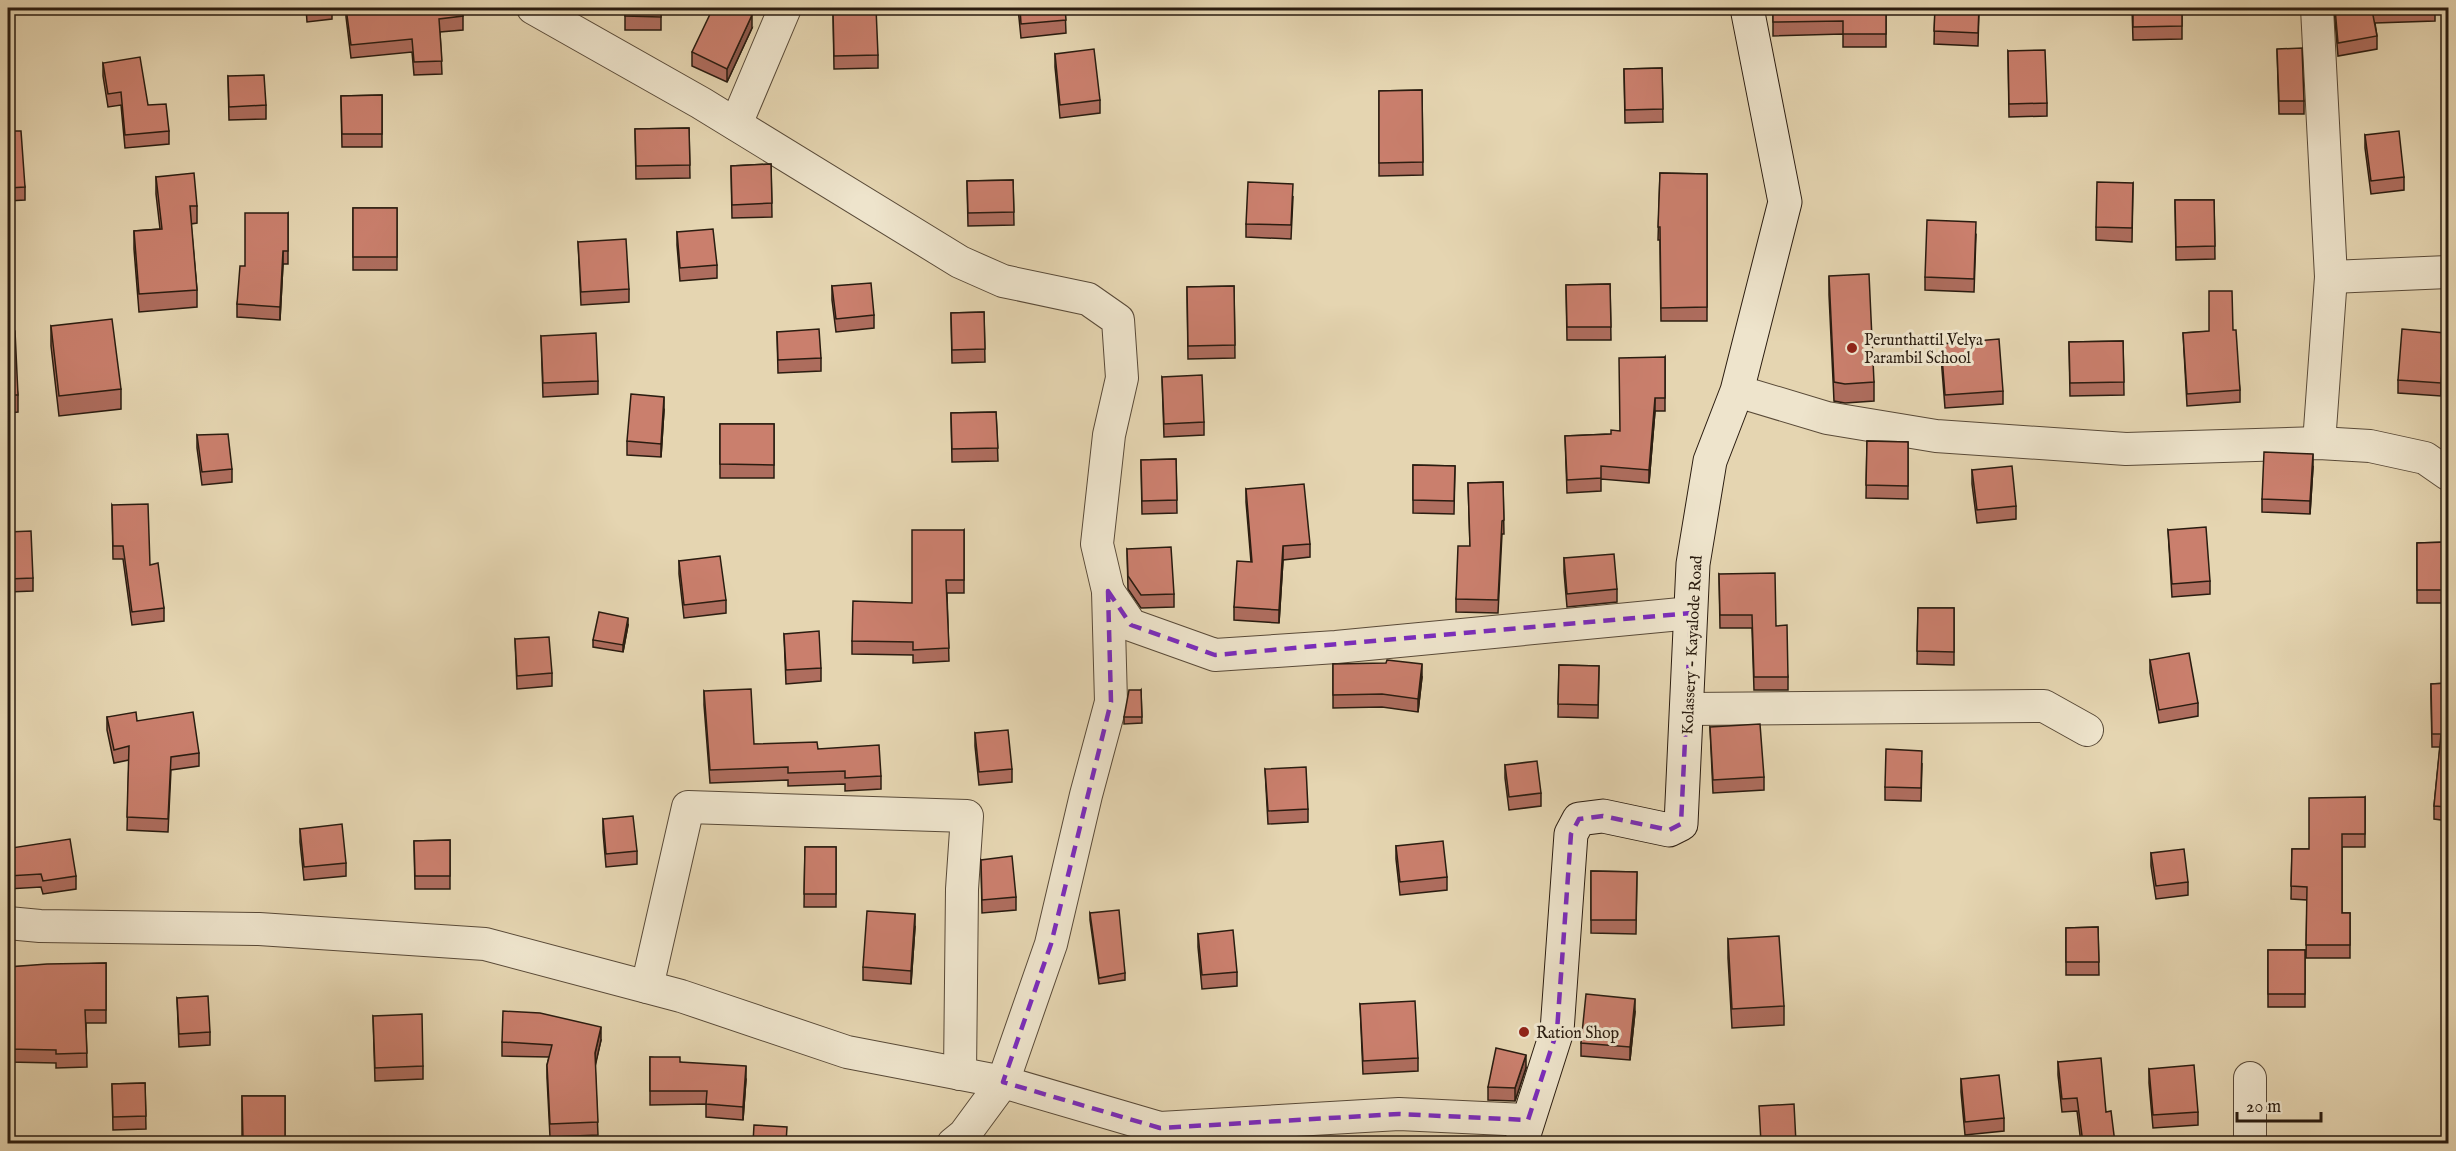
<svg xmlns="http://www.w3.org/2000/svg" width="2456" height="1151" font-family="'IM FELL English',serif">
<rect width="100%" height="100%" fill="#e5d5b1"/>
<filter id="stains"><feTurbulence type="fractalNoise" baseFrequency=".00333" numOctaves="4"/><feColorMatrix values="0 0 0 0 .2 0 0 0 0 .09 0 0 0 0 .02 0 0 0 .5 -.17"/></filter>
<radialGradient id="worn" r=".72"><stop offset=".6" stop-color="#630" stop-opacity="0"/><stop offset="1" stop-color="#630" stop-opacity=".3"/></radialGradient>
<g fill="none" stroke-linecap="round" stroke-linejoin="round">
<g stroke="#594a38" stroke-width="34">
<g id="street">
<polyline points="533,8 701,103 960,262 1003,281 1088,299 1118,320 1122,378 1109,435 1097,544 1108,591 1111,702 1086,795 1051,944 1003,1082 964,1135 953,1144"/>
<polyline points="2317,8 2331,277 2319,443"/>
<polyline points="736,124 785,8"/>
<polyline points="2331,277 2448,272"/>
<polyline points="1737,391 1827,418 1936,436 2126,449 2319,443 2370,446 2425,458 2448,474"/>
<polyline points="1108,591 1131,625 1215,655 1336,647 1691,613"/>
<polyline points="1688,709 2044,706 2087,730"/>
<polyline points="8,923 40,926 259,929 485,944 681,996 847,1052 1003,1082 1160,1128 1399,1114 1528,1120"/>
<polyline points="647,987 688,807 967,816 962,889 960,1074"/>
<polyline points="2250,1078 2250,1144"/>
</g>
</g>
<g stroke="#2a1c10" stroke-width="35">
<polyline id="secondary" points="1521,1144 1557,1031 1571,834 1579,819 1603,816 1669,830 1681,824 1693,564 1710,461 1737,391 1785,202 1747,8"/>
</g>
<use href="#street" stroke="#eee4cc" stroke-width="32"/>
<use href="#secondary" stroke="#eee4cc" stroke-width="33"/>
</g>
<g fill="#ae6d5e" stroke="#2a1c10" stroke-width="1.5">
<polygon points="306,8 332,8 332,19 307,22"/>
<polygon points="346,8 463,16 463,30 440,32 442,74 414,75 412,52 351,58 346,17"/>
<rect x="625" y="8" width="36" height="22"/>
<polygon points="1018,8 1065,8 1066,33 1021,38"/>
<polygon points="1680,8 1716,8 1680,11"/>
<polygon points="1773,8 1886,8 1886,47 1843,47 1843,34 1773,36"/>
<polygon points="1935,8 1979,8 1978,46 1934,44"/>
<polygon points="2132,8 2182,8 2182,39 2133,40"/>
<polygon points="2334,8 2435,8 2435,21 2375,23 2377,36 2377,49 2338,56"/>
<polygon points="833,10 878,55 878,68 834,69"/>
<polygon points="752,28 727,82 692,66 692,52"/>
<polygon points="2277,49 2304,101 2304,114 2279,114"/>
<polygon points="2008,51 2047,103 2047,116 2009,117"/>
<polygon points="1055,54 1100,100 1100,113 1060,118 1055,67"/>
<polygon points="103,63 148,105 169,131 169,144 125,148 121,105 108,107 103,76"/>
<polygon points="1662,68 1663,122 1625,123 1624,69"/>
<polygon points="228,76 266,105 266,119 229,120"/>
<polygon points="1422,90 1423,175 1379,176 1379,91"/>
<polygon points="382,95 382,147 342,147 341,96"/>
<polygon points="689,128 690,178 636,179 635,129"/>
<polygon points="8,131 25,187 25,200 8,201"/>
<polygon points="2365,135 2404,177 2404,190 2371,194 2365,148"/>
<polygon points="771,164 772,217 732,218 731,166"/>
<polygon points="1660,173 1707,174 1707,321 1661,321 1660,240 1658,240"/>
<polygon points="156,177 197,206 197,223 191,224 197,290 197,307 139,312 134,249 134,231 160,229 156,194"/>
<polygon points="1013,180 1014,225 968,226 967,181"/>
<polygon points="2133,183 2132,242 2096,240 2096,227"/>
<polygon points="1293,197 1291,239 1246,237 1246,224"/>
<polygon points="2175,200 2214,200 2215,259 2176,260"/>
<rect x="353" y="208" width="44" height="62"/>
<polygon points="288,213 288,264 283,264 280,320 237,317 237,304 245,266"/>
<polygon points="677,232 717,265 717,278 680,281 677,245"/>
<polygon points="1976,235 1974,292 1925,290 1925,277"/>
<polygon points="578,242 629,289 629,302 581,305"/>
<polygon points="1829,276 1874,382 1874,401 1845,403 1834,401 1829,295"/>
<polygon points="1610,284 1611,340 1567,340 1566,285"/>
<polygon points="832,286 874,315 874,328 836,332 832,300"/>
<polygon points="1234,286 1235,358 1188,359 1187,287"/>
<polygon points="984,312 985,362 952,363 951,313"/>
<polygon points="51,326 121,389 121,409 59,416 51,346"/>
<polygon points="2233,330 2240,390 2240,402 2187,406 2183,333"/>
<polygon points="8,331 18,395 18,412 8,413"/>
<polygon points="777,332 821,358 821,371 778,373"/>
<polygon points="541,336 598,381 598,394 543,397"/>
<polygon points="2123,341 2124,395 2070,396 2069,342"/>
<polygon points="1941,344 2003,391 2003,404 1945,408 1941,357"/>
<polygon points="2445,346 2441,396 2398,393 2398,380"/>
<polygon points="1665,357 1665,411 1655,411 1649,483 1601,479 1601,491 1567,493 1565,436 1611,434 1620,431"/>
<polygon points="1162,377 1204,422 1204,435 1164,437"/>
<polygon points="664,410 661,457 627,455 627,441"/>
<polygon points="996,412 998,461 952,462 951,413"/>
<rect x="720" y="424" width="54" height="54"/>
<polygon points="197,435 232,469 232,482 202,485 197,448"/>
<polygon points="1867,441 1908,442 1908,499 1866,498"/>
<polygon points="1176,459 1177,513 1142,514 1141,460"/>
<polygon points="1413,465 1455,466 1454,514 1413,513"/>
<polygon points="2313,467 2310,514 2262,512 2262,499"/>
<polygon points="1972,470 2016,506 2016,519 1977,523 1972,484"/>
<polygon points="1503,482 1504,534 1502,534 1498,613 1456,612 1456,599 1470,546 1468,483"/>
<polygon points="1246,489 1310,544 1310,557 1283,560 1279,623 1234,620 1234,607 1251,562 1246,502"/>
<polygon points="112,505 150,565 164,608 164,621 132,625 123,559 113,559"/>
<polygon points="964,530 964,593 947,593 949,661 913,663 913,655 852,654 852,641 912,603"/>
<polygon points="2168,530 2210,581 2210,594 2172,597"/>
<polygon points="8,532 33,578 33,591 8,592"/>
<polygon points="2448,542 2448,603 2417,603 2417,543"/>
<polygon points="1127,549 1174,594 1174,607 1141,608 1128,589"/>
<polygon points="1564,558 1617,589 1617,602 1567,607 1564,572"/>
<polygon points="679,561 726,600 726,613 684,618 679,574"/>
<polygon points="1719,574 1776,626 1788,677 1788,690 1754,690 1752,628 1720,628"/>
<polygon points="1918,608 1954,608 1954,665 1917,664"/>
<polygon points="628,625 623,652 593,647 593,640"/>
<polygon points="784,634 821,668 821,681 786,684"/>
<polygon points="515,639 552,673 552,686 517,689"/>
<polygon points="2150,660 2198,703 2198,716 2159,723 2150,673"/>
<polygon points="1333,664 1422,677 1418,712 1382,707 1333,708"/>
<polygon points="1559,665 1599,666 1598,718 1558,717"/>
<polygon points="2448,683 2448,821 2434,819 2434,806 2440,747 2432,747 2431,697 2431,684"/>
<polygon points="1141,690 1142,723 1124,724 1124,717"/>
<polygon points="704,691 754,744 818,749 881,776 881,789 845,791 845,784 788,786 788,780 710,783 704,705"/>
<polygon points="107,717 137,721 199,753 199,766 171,770 168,832 127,830 129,760 114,763 107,730"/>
<polygon points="1710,727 1764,777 1764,790 1713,793"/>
<polygon points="975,733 1012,769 1012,782 979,785 975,746"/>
<polygon points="1922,764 1921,801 1885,800 1885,787"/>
<polygon points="1505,765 1541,793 1541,806 1509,810 1505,778"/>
<polygon points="1265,769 1308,809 1308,822 1268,824"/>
<polygon points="2365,797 2365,847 2342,847 2342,913 2350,913 2350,958 2306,958 2307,900 2291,899 2292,849 2309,849"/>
<polygon points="603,819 637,851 637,864 606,867 603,832"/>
<polygon points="300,829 346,863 346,876 304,880 300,842"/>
<polygon points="450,840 450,889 415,889 414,841"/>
<polygon points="8,843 12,848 76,876 76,889 43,894 41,887 8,889"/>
<polygon points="1396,846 1447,877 1447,890 1400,895 1396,859"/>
<polygon points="805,847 836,847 836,907 804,907"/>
<polygon points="2151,853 2188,882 2188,895 2156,899 2151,866"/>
<polygon points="981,860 1016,897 1016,910 982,913"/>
<polygon points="1591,871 1637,872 1636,934 1591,933"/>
<polygon points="1090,913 1125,973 1125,980 1099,984 1090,920"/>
<polygon points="915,927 911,984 863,980 863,967"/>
<polygon points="2098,927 2099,975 2066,975 2066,928"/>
<polygon points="1198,934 1237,972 1237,986 1202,989 1198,947"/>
<polygon points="1728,939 1784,1006 1784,1025 1732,1028 1728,958"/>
<rect x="2268" y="950" width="37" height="57"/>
<polygon points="106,963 106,1023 86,1023 87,1067 56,1068 56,1063 8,1062 8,1015 11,1015 8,980 8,967"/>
<polygon points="177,998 210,1032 210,1045 179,1047"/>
<polygon points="1360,1004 1418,1058 1418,1071 1363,1074"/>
<polygon points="1635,1012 1630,1060 1581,1056 1581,1043"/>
<polygon points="373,1016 423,1066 423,1079 375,1081"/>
<polygon points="601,1040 595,1065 598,1135 550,1137 547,1078 547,1065 549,1057 502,1056 502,1042"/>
<polygon points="650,1057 680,1062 746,1079 743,1120 706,1117 706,1104 650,1105"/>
<polygon points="2058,1062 2106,1112 2115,1143 2081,1143 2077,1111 2062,1112 2058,1075"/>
<polygon points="1526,1068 1515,1101 1488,1100 1488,1087"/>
<polygon points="2149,1069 2198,1112 2198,1125 2153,1128 2149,1083"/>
<polygon points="1961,1079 2004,1118 2004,1131 1965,1135 1961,1092"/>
<polygon points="145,1083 146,1129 113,1130 112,1084"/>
<rect x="242" y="1096" width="43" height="47"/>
</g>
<g fill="#8d594c" stroke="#2a1c10" stroke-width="1.5">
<polygon points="752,15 752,28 727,82 727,69"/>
<polygon points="283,251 283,264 280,320 280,307"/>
<polygon points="2445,333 2445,346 2441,396 2441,383"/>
<polygon points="664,397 664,410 661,457 661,444"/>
<polygon points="1655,398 1655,411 1649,483 1649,470"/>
<polygon points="2313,454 2313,467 2310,514 2310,501"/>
<polygon points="1283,546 1283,560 1279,623 1279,610"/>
<polygon points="628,618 628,625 623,652 623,645"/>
<polygon points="1422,664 1422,677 1418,712 1418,699"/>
<polygon points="915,914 915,927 911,984 911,971"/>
<polygon points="1635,999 1635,1012 1630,1060 1630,1047"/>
<polygon points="601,1027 601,1040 595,1067 595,1053"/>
<polygon points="1526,1055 1526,1068 1515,1101 1515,1088"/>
<polygon points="746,1066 746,1079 743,1120 743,1107"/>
</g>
<g fill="#ca7f6d" stroke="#2a1c10" stroke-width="1.5">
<polygon points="346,8 462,8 463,16 439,19 442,61 414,62 412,39 351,45"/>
<polygon points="625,8 661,8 661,17 625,16"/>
<polygon points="713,8 736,8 752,15 727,69 692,52"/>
<polygon points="876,8 878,55 834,56 833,10"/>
<polygon points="1020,8 1065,8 1066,20 1021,24"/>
<polygon points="1773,8 1886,8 1886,34 1843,34 1843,21 1773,22"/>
<polygon points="1935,8 1979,8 1978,33 1934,31"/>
<polygon points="2133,8 2182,8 2182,26 2133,27"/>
<polygon points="2335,8 2435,8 2372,10 2377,36 2338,43"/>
<polygon points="2302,48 2304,101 2279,101 2277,49"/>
<polygon points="1094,49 1100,100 1060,105 1055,54"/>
<polygon points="2045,50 2047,103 2009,104 2008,51"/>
<polygon points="140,57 148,105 166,104 169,131 125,135 121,92 108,94 103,63"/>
<polygon points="1662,68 1663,109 1625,110 1624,69"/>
<polygon points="264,75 266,105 229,107 228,76"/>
<polygon points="1422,90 1423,162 1379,163 1379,91"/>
<polygon points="382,95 382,134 342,134 341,96"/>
<polygon points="689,128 690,165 636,166 635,129"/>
<polygon points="8,131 21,131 25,187 8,188"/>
<polygon points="2399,131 2404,177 2371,181 2365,135"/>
<polygon points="771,164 772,203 732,205 731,166"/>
<polygon points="194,173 197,206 190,206 197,290 139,294 134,231 162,229 156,177"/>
<polygon points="1660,173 1707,174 1707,307 1661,308 1660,227 1658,227"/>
<polygon points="1013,180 1014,212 968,213 967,181"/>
<polygon points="1248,182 1293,184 1291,225 1246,224"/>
<polygon points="2097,182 2133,183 2132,228 2096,227"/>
<polygon points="2175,200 2214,200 2215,246 2176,247"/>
<rect x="353" y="208" width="44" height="49"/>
<polygon points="245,213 288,213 288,251 283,251 280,307 237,304 240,266 245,266"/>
<polygon points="1927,220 1976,222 1974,279 1925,277"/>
<polygon points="713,229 717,265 680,268 677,232"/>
<polygon points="626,239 629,289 581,292 578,242"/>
<polygon points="1869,274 1874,382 1845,384 1834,382 1829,276"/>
<polygon points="871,283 874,315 836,319 832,286"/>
<polygon points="1610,284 1611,327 1567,327 1566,285"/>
<polygon points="1234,286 1235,345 1188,346 1187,287"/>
<polygon points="2209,291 2232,291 2233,330 2236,330 2240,390 2187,394 2183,333 2209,331"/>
<polygon points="984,312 985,349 952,350 951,313"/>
<polygon points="112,319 121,389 59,396 51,326"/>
<polygon points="819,329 821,358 778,360 777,332"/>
<polygon points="2402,329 2445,333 2441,383 2398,380"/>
<polygon points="8,331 15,331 18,395 8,395"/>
<polygon points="596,333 598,381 543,383 541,336"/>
<polygon points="1999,339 2003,391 1945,395 1941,344"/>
<polygon points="2123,341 2124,382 2070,383 2069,342"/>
<polygon points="1665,357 1665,398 1655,398 1649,470 1601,466 1601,478 1567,480 1565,436 1611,434 1611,430 1620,431 1619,358"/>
<polygon points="1202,375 1204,422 1164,424 1162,377"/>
<polygon points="631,394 664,397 661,444 627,441"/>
<polygon points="996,412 998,448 952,449 951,413"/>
<polygon points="720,424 774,424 774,465 720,464"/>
<polygon points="228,434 232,469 202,472 197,435"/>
<polygon points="1867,441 1908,442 1908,486 1866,485"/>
<polygon points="2264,452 2313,454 2310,501 2262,499"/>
<polygon points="1176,459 1177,500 1142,501 1141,460"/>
<polygon points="1413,465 1455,466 1454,501 1413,500"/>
<polygon points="2012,466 2016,506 1977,510 1972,470"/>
<polygon points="1503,482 1504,520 1502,521 1498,600 1456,599 1458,546 1470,546 1468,483"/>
<polygon points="1304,484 1310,544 1283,546 1279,610 1234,607 1237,561 1252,562 1246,489"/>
<polygon points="148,504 150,565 158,563 164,608 132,612 123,546 113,546 112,505"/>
<polygon points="2206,527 2210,581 2172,584 2168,530"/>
<polygon points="912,530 964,530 964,580 946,580 949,648 913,650 913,642 852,641 853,601 912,603"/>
<polygon points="31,531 33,578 8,579 8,532"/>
<polygon points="2448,542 2448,590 2417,590 2417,543"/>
<polygon points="1171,547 1174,594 1141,595 1128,576 1127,549"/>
<polygon points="1614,554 1617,589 1567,594 1564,558"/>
<polygon points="720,556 726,600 684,605 679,561"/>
<polygon points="1775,573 1776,626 1787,625 1788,677 1754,677 1752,615 1720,615 1719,574"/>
<polygon points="1918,608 1954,608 1954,652 1917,651"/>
<polygon points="599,612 628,618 623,645 593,640"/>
<polygon points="819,631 821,668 786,670 784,634"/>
<polygon points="549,637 552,673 517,676 515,639"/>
<polygon points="2189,653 2198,703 2159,710 2150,660"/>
<polygon points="1387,660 1422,664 1418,699 1382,694 1333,695 1333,664 1386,663"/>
<polygon points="1559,665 1599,666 1598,705 1558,704"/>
<polygon points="2448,683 2448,807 2434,806 2441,734 2432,734 2431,684"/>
<polygon points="751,689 754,744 817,742 818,749 879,745 881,776 845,778 845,771 788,773 788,767 710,770 704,691"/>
<polygon points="1129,690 1141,690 1142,717 1124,717"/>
<polygon points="136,712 137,721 193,712 199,753 171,757 168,819 127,817 129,746 114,750 107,717"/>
<polygon points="1760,724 1764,777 1713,780 1710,727"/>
<polygon points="1008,730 1012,769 979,772 975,733"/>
<polygon points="1886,749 1922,751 1921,788 1885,787"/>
<polygon points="1537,761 1541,793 1509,797 1505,765"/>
<polygon points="1306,767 1308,809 1268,811 1265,769"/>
<polygon points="2365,797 2365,834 2342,834 2342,913 2350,913 2350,945 2306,945 2307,887 2291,886 2292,849 2309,849 2309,798"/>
<polygon points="633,816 637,851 606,854 603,819"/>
<polygon points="342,824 346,863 304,867 300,829"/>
<polygon points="70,839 76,876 43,881 41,874 8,876 8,843 11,842 12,848"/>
<polygon points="450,840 450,876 415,876 414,841"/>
<polygon points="1443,841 1447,877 1400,882 1396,846"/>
<polygon points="805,847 836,847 836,894 804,894"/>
<polygon points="2184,849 2188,882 2156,886 2151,853"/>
<polygon points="1012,856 1016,897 982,900 981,860"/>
<polygon points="1591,871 1637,872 1636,920 1591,920"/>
<polygon points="1119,910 1125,973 1099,978 1090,913"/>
<polygon points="867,911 915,914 911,971 863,967"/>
<polygon points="2098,927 2099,962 2066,962 2066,928"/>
<polygon points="1233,930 1237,972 1202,975 1198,934"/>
<polygon points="1779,936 1784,1006 1732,1009 1728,939"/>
<rect x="2268" y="950" width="37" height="44"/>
<polygon points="106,963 106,1010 85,1010 87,1053 56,1054 56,1050 8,1049 8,1015 12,1015 8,967 47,964"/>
<polygon points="1586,994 1635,999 1630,1047 1581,1043"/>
<polygon points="208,996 210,1032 179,1034 177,998"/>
<polygon points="1415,1001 1418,1058 1363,1061 1360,1004"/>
<polygon points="503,1011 540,1013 601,1027 595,1053 598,1122 550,1124 547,1065 552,1045 502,1042"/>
<polygon points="422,1014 423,1066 375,1068 373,1016"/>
<polygon points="1496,1048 1526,1055 1515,1088 1488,1087"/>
<polygon points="650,1057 680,1057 680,1062 746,1066 743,1107 706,1104 707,1091 650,1091"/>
<polygon points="2101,1058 2106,1112 2111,1111 2115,1143 2083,1143 2077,1098 2062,1099 2058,1062"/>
<polygon points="2194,1065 2198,1112 2153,1115 2149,1069"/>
<polygon points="1999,1075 2004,1118 1965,1122 1961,1079"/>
<polygon points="145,1083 146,1116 113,1117 112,1084"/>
<polygon points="242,1096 285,1096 285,1139 243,1139"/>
<polygon points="1794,1104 1796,1143 1761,1143 1759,1106"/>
<polygon points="754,1125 787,1127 786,1143 753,1143"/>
</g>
<path fill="none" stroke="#7b2cbf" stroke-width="4.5" stroke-dasharray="12 8" stroke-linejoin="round" d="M1108,591L1131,625L1215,655L1691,613L1681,824L1669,830L1603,816L1579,819L1571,834L1557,1031L1528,1120L1399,1114L1160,1128L1003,1082L1051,944L1111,702Z"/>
<g fill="#8f2418" stroke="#eee4cc" stroke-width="2">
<circle cx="1852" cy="348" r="6"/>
<circle cx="1524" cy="1032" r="6"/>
</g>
<g text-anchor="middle" stroke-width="6" stroke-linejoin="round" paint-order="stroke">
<g font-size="16" fill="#2a1c10" stroke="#eee4cc" text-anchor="start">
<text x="1864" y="345">Perunthattil Velya<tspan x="1864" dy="18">Parambil School</tspan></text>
<text x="1536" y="1038">Ration Shop</text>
</g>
<g font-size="16" fill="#2a1c10" stroke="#eee4cc">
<text transform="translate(1691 645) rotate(-87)" y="6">Kolassery - Kayalode Road</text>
</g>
</g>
<rect width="2456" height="1151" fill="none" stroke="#e5d5b1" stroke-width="30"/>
<rect x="9" y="9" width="2438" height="1133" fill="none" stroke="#2a1c10" stroke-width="3"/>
<rect x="15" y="15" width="2426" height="1121" fill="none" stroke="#2a1c10" stroke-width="1.5"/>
<path d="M2237 1112v9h84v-9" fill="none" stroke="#2a1c10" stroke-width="3"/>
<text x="2246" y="1112" font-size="18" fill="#2a1c10" stroke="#eee4cc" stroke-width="4.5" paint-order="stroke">20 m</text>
<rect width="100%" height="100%" filter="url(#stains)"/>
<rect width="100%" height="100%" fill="url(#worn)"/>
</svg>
